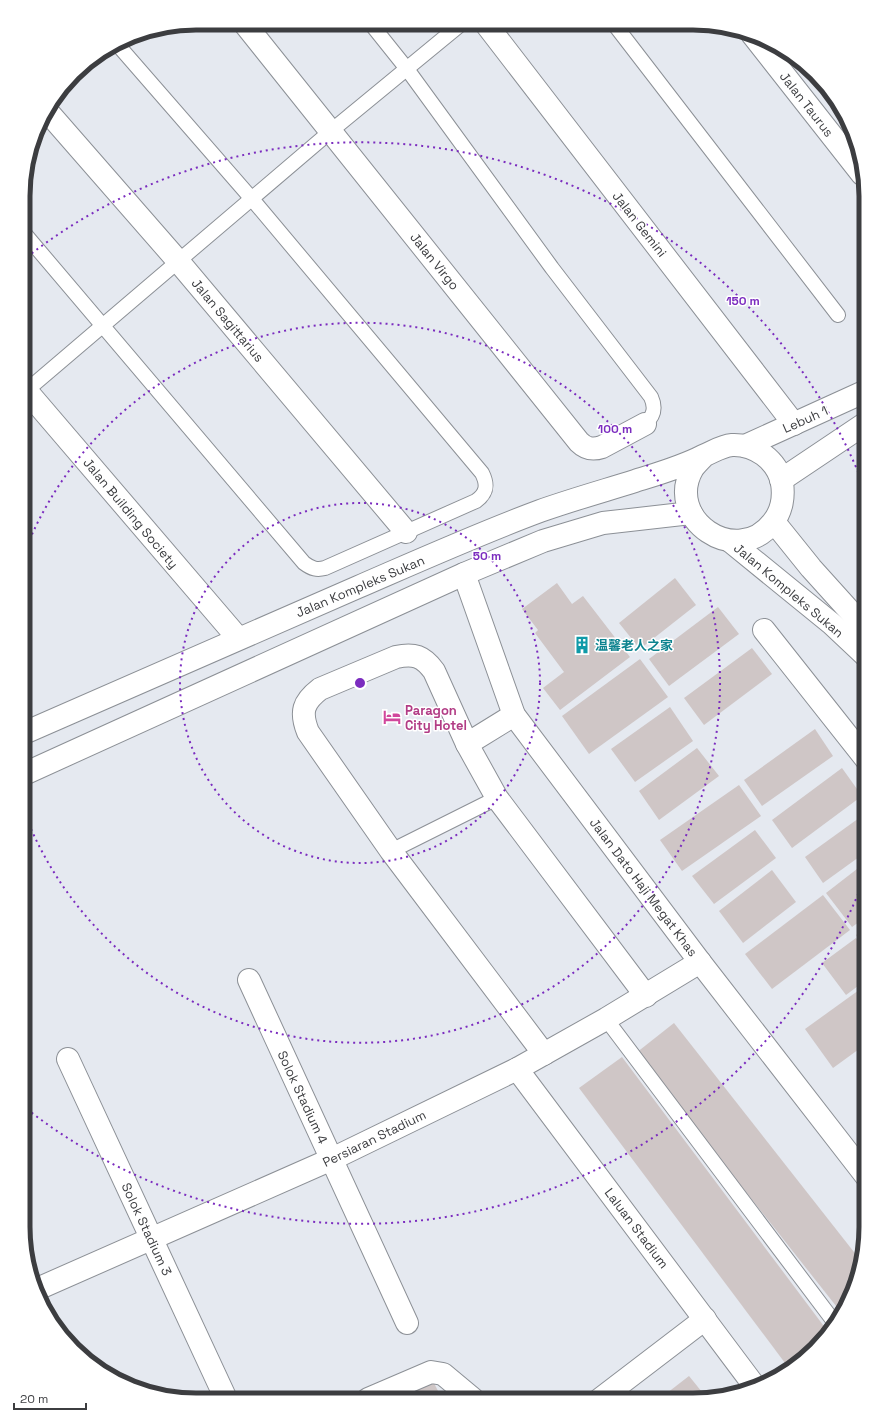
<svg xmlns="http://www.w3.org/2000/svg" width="889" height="1423" font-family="'Space Grotesk','Noto Sans SC',sans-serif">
<rect width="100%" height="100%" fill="#e5e9f0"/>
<g fill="#cfc6c6">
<polygon points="675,578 696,605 640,649 619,623"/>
<polygon points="557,583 572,604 583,596 630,657 560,710 543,688 564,672 535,633 538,630 522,609"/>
<polygon points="718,607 739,634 669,686 649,659"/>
<polygon points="752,648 772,674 704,725 684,698"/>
<polygon points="640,659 668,697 589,754 562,716"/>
<polygon points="670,707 693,741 635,782 611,749"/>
<polygon points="815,729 833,756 762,806 744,780"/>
<polygon points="697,748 719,776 659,820 639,791"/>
<polygon points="842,768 862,796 792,848 772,820"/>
<polygon points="739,785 761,816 682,871 660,840"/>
<polygon points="866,813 866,852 823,883 805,857"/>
<polygon points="755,830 776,858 714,904 692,876"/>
<polygon points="866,862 866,917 852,927 826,893"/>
<polygon points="772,870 796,902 743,943 719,911"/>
<polygon points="823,895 850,930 772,989 745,954"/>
<polygon points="866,928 866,948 856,935"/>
<polygon points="856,938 866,950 866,980 846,995 822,963"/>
<polygon points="866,985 866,1044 833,1068 805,1029"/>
<polygon points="674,1023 861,1261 857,1283 843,1309 840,1311 636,1053"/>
<polygon points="622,1057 829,1333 821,1342 788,1367 579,1088"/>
<polygon points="689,1376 706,1397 693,1400 658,1400"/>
<polygon points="433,1381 442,1399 393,1399"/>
</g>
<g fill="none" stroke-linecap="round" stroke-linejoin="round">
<g stroke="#8c9096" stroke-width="16">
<g id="lane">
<path d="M371,24L407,69L552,268L651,397C656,408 654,416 645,424"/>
<polyline points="614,24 838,315"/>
<path d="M24,233L304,563C312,569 317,570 325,568L476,501C487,493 488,485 482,473L252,199L117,44"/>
<polyline points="26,391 331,131 461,24"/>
<polyline points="391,851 497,798"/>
<polyline points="606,1019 835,1323"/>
</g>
</g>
<g stroke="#8c9096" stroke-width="24">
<g id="street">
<path d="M244,23L579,442C586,449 593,450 602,447L645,424"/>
<polyline points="486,24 794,424"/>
<polyline points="752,34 862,174"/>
<polyline points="47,111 178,261 406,532"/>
<polyline points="24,388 238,638"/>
<polyline points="464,574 514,715 700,962 866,1176"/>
<polyline points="764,630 866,759"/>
<polyline points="467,744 514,715"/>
<polyline points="249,980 407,1323"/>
<path d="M544,1054L391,851L308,732C300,712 303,702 320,689L396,657C414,653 423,656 434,671L467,744L497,798L646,996"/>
<polyline points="68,1059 226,1399"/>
<polyline points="517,1069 756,1388"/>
<polyline points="35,1290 332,1159 517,1069 606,1019 700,962"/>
<polyline points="368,1399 431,1372 443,1374 473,1399"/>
<polyline points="599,1400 705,1319"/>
</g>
</g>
<g stroke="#8c9096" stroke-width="24">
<g id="secondary">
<polyline points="745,446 866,391"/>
<polyline points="781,480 866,423"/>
<polyline points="774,522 811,568 866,629"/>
<polyline points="730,541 832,624 866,656"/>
<path d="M24,733C135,684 246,635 358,587C418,561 478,534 540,511C571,500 603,491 635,481C657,474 682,467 703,456C713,452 721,446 732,445C755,444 777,460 782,483C784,496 782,511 773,522C737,569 663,519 693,468C696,464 700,460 704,456"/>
<polyline points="24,774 464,574 543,541 603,523 691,513"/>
</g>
</g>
<use href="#lane" stroke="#fff" stroke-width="14"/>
<use href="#street" stroke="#fff" stroke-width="22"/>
<use href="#secondary" stroke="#fff" stroke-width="22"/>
</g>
<g fill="none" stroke="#7b2cbf" stroke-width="2" stroke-dasharray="2 4">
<circle cx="360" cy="683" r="180"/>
<path d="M25 551A360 360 0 1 1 24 812"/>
<path d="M865 877A541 541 0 0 1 23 1106M27 257A541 541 0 0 1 865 489"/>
</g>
<defs>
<g id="building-bare" transform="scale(1.38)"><path d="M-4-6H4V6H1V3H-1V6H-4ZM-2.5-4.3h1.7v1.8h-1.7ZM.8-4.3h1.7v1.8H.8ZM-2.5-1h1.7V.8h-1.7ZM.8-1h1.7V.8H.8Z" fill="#0f9aa8" stroke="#fff" stroke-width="2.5" paint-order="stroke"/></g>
<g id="hotel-bare" transform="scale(1.38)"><path d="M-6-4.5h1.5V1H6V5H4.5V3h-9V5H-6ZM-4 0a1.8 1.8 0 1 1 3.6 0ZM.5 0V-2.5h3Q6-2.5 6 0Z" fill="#d1479c" stroke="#fff" stroke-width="2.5" paint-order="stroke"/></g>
</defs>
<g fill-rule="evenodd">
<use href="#building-bare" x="582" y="645"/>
<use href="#hotel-bare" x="392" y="717"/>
</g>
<g text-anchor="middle" stroke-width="3" stroke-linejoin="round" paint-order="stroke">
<g font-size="13" fill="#3c3d40" stroke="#fff">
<text transform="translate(807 104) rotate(52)" y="5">Jalan Taurus</text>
<text transform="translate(640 224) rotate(52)" y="5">Jalan Gemini</text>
<text transform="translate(435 261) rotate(51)" y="5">Jalan Virgo</text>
<text transform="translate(228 320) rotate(50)" y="5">Jalan Sagittarius</text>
<text transform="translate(805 419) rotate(-24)" y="5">Lebuh 1</text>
<text transform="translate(131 513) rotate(50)" y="5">Jalan Building Society</text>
<text transform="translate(360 586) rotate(-23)" y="5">Jalan Kompleks Sukan</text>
<text transform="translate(789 590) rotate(40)" y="5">Jalan Kompleks Sukan</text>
<text transform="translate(644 887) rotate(53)" y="5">Jalan Dato Haji Megat Khas</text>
<text transform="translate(303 1097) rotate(65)" y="5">Solok Stadium 4</text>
<text transform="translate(374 1138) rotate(-26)" y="5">Persiaran Stadium</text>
<text transform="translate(637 1228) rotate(53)" y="5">Laluan Stadium</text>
<text transform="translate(147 1229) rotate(65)" y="5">Solok Stadium 3</text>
</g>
<g font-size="13" font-weight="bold" fill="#0d838f" stroke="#fff" text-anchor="start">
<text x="595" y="650">温馨老人之家</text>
</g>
<g font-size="13" font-weight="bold" fill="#b23c85" stroke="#fff" text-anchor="start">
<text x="405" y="715">Paragon<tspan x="405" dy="15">City Hotel</tspan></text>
</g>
</g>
<path d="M0 0H889V1423H0ZM196 30H693A166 166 0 0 1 859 196V1227A166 166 0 0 1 693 1393H196A166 166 0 0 1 30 1227V196A166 166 0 0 1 196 30Z" fill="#fff" fill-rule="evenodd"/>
<path fill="none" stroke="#3c3d40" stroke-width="5" d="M196 30H693A166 166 0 0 1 859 196V1227A166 166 0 0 1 693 1393H196A166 166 0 0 1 30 1227V196A166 166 0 0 1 196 30Z"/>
<circle cx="360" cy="683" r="6" fill="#7b2cbf" stroke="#fff" stroke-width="2"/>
<g font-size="12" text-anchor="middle" font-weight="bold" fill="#7b2cbf" stroke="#fff" stroke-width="3" stroke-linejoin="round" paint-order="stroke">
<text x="743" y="305">150 m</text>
<text x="615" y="433">100 m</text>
<text x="487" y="560">50 m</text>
</g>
<path d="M14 1403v6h72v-6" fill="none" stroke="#3c3d40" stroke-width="2"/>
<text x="20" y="1403" font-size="12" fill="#3c3d40" stroke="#ffffff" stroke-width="3" paint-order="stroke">20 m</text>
</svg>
